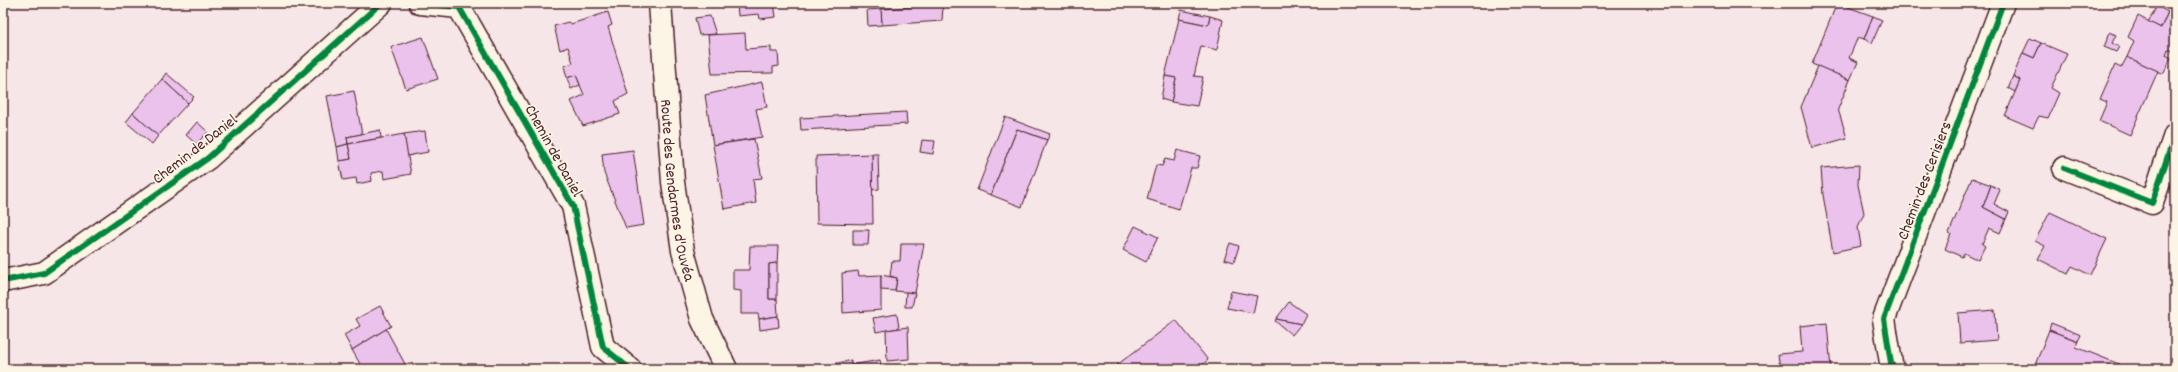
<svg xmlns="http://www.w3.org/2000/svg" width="2178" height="372" font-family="Dekko,sans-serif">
<rect width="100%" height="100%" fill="#f7e6e7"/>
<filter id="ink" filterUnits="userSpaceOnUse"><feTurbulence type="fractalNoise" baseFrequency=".025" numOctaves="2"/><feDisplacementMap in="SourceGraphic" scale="8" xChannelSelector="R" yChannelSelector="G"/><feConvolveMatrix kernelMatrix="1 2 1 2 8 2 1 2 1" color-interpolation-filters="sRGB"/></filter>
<g filter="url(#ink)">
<g fill="#eac2eb" stroke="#4a1f2b">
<polygon points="737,3 774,3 776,17 760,19 759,14 738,16"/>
<polygon points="1837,3 1873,16 1864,39 1858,37 1849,58 1858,62 1850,80 1812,64"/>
<polygon points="943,5 942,21 882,25 881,9"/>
<polygon points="2157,6 2168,12 2161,28 2148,22"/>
<polygon points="881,9 882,25 868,26 867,10"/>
<polygon points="1181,10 1210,16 1208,25 1179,19"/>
<polygon points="608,12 612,25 608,27 628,94 615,101 620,114 583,126 571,101 584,95 576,75 567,78 564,66 573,63 568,47 560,50 554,26 568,22 571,24"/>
<polygon points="2168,12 2175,15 2175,50 2174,52 2168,49 2166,55 2171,58 2163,74 2127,57 2134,41 2128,37 2138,16 2161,28"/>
<polygon points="710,16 716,34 699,35 695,18"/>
<polygon points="1210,16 1223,20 1217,50 1201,46 1194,76 1203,77 1197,106 1171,102 1176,78 1165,76 1179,19 1208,25"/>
<polygon points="1873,16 1882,20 1872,43 1864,39"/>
<polygon points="2110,32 2116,35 2112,43 2119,47 2116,52 2104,47"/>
<polygon points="745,33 746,49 771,47 771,52 778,52 779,66 773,67 773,73 712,74 708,35"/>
<polygon points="423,37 438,79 406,89 391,47"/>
<polygon points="2030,38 2041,43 2034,58 2023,53"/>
<polygon points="2041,43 2067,54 2051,88 2059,93 2048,118 2039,116 2033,128 2005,116 2020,80 2013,76 2023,53 2034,58"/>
<polygon points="2127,57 2158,71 2130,135 2099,121 2107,102 2100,99 2115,65 2121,68"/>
<polygon points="1818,66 1850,80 1838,109 1847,138 1812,148 1801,107"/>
<polygon points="166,73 194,97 188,103 162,79"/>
<polygon points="576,75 580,85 571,89 567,78"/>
<polygon points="1165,76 1176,78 1171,102 1161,99"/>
<polygon points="2013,76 2020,80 2015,92 2008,88"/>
<polygon points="162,79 188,103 158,136 133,113"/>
<polygon points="762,82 767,107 756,109 762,137 713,145 705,95"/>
<polygon points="354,91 362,134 347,137 348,144 337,147 327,96"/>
<polygon points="906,112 907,124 801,130 800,118"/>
<polygon points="133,113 158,136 152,144 126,122"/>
<polygon points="1005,117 1050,134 1047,140 1017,129 991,195 977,190"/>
<polygon points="197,122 208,132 196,144 186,135"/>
<polygon points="1017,129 1047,140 1022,207 991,195"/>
<polygon points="380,130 381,138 348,144 347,137"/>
<polygon points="425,131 428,152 407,156 404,134"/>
<polygon points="404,134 411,174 384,179 383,171 371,173 372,181 357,184 356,178 343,180 339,161 351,159 348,144"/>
<polygon points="754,139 762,178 753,179 756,203 724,209 713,145"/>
<polygon points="922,140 935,141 933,154 920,152"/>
<polygon points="348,144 351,159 339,161 337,147"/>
<polygon points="633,150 644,225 626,228 604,173 602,154"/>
<polygon points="1177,150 1200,156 1197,168 1191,168 1179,209 1147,199 1156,165 1162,166 1165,159 1174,161"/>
<polygon points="872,154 878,154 879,189 872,190"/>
<polygon points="872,154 873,224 817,223 816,156"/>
<polygon points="1859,165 1858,185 1864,213 1858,227 1861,246 1833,252 1823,195 1821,168"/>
<polygon points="1972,178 1991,185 1983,207 2006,219 2000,233 1989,228 1982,244 1985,246 1978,260 1964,253 1962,257 1945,249 1951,234 1949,233"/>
<polygon points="1991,185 2000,190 1994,204 2009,212 2006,219 1983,207"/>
<polygon points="2050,212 2107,239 2090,275 2072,266 2068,274 2038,259 2045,246 2035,241"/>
<polygon points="1135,226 1158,237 1146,262 1123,250"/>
<polygon points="853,230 869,230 868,245 853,245"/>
<polygon points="1230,243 1239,246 1234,262 1224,259"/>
<polygon points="901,244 924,244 915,293 895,291 897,278 890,276 892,261 900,261"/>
<polygon points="750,246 778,246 777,263 769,264 769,299 777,299 778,316 759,319 758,314 741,314 741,291 733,290 733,270 749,270"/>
<polygon points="777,263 777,299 769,299 769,264"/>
<polygon points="858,271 859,276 881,275 881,310 843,313 842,273"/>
<polygon points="881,275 897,278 895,291 881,290"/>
<polygon points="1231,291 1257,296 1253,313 1227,308"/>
<polygon points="906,292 915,293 912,307 905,307"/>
<polygon points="1289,302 1306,314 1301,324 1276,319"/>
<polygon points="380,306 391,326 352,350 344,335 360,326 356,319"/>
<polygon points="1995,310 1997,340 1960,343 1958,313"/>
<polygon points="897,314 899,328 876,332 873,318"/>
<polygon points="778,316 779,327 760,330 759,319"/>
<polygon points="1276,319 1301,324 1292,335 1275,321"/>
<polygon points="1176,320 1208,360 1197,369 1121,369 1117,365"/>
<polygon points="1827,323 1831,369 1780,369 1778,354 1802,352 1800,326"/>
<polygon points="2051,323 2081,335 2078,341 2049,330"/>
<polygon points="908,327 909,359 887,361 886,330"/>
<polygon points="386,329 405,364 396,369 363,369 352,350"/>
<polygon points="2049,330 2078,341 2076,347 2119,364 2117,369 2046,369 2035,365"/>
<polygon points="851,360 851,365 880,360 882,369 821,369 821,367"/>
</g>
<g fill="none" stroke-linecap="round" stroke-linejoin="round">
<g stroke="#4a1f2b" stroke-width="25">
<g id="minor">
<polyline points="420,3 459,7 573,206 603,347 630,369"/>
<polyline points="2064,168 2152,203 2175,135"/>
<polyline points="3,281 44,273 208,158 381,3"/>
<polyline points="1892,369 1884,319 2003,3"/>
</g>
</g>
<g stroke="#4a1f2b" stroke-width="25">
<g id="tertiary">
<path id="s1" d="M660,3L673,182L683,251L702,319L726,369"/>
</g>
</g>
<use href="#minor" stroke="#fcf5e5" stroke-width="22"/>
<use href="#tertiary" stroke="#fcf5e5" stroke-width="22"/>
<g stroke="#fcf5e5" stroke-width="8">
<g id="cycleway">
<polyline points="420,3 459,7 573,206 603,347 630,369"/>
<polyline points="2064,168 2152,203 2175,135"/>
<polyline points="3,281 44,273 208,158 381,3"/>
<polyline points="1892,369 1884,319 2003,3"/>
</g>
</g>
<use href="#cycleway" stroke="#00873e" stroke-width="6"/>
</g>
</g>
<g text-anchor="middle" stroke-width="3.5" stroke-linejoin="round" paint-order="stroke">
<g font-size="16" fill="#4a1f2b" stroke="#fcf5e5">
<text transform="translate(194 148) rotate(-38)" y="6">Chemin de Daniel</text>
<text transform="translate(555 150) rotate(61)" y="6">Chemin de Daniel</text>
<text transform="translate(1923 180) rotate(-69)" y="6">Chemin des Cerisiers</text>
<text dy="6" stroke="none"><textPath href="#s1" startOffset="188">Route des Gendarmes d'Ouvéa</textPath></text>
</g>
</g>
<rect width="2178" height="372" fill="none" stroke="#fcf5e5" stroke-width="16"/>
<rect x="8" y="8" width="2162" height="356" fill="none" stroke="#4a1f2b" stroke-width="1.5" filter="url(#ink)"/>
</svg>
